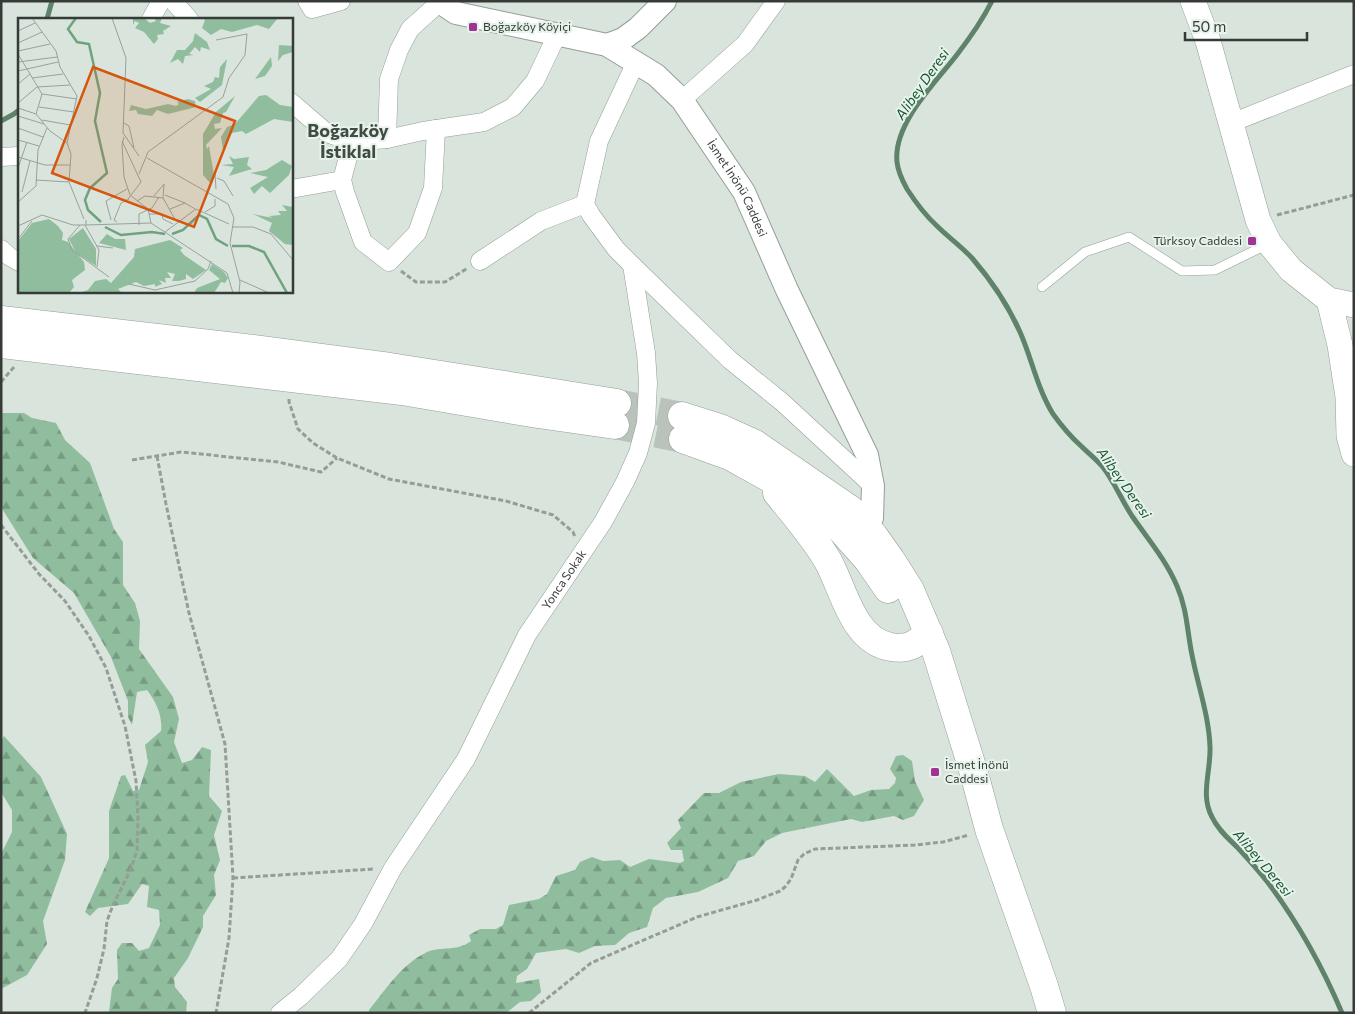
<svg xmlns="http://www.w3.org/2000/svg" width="1355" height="1014" font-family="Commissioner,sans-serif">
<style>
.forest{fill:url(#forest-firs)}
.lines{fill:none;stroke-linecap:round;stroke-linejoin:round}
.stream{stroke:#5e836a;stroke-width:5}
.primary-tunnel{stroke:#b9c3bb;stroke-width:28;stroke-dasharray:28 14;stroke-linecap:butt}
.service-casing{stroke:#939e96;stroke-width:10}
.minor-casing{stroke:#939e96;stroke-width:19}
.tertiary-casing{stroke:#939e96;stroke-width:24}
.secondary-casing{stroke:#939e96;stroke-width:26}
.primary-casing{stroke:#939e96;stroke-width:29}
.path{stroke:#949d96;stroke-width:3;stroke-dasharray:5 2.5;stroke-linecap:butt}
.service{stroke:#fff;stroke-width:9}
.minor{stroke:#fff;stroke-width:18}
.tertiary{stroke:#fff;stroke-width:22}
.secondary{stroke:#fff;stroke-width:25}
.primary{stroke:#fff;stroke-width:28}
.poi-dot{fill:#a13392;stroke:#e6f3ea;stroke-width:2}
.labels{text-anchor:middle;stroke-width:4;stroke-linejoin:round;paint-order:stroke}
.poi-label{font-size:12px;fill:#373b38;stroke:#e6f3ea;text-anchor:start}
.street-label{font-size:12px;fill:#373b38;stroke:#e6f3ea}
.water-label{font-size:14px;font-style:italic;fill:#1a5532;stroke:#e6f3ea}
.district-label{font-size:18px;font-weight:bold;fill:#414b44;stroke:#e6f3ea}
.inset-river{fill:none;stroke:#6fa27f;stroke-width:2.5}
.inset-road{fill:none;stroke:#98a19a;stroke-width:1}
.view{fill:#d65610;fill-opacity:0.15;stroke:#d65610;stroke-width:2.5}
.inset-edge{fill:none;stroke:#373b38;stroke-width:2.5}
</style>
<defs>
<pattern id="forest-firs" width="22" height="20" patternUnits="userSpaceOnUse" patternTransform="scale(1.25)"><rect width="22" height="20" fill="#90bd9e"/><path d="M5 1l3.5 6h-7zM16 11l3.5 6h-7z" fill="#769b82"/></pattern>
</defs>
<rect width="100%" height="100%" fill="#d9e5dc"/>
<!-- forest -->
<path class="forest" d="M1,413H24L32,418L56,423L65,440L90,463L114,529L123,542V585L135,603L140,621L139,649L173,697L179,719L174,742L182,763L192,760L202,747L211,750L209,796L222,811L214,835L220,860L214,875L216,895L203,916V927L188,958L174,978L175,987L187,1002L186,1013L109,1012L112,988L118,979L117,950L122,943H132L139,951L149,948L160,925L159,910L147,907L149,886L142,884L128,904L98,908L90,916L85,912L109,858V811L121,776L125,775L133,791L139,790L148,762L145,745L161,731C163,716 156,702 147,690L137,692L132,725L128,717V701L111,657L74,593L33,558L1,507Z
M4,736L41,777L67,834L65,860L43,921L47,944L27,975L1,989V854L12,832V810L1,792V741Z
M903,755L912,761L915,781L924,800L914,816L903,820L894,816L862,822L851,819L782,833L766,841L754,856L738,861L728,878L698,892L666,898L653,908L647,927L629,933L615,945L595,946L579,953L566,949L536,953L527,969L517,976L516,983L539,979L541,992L531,1001L520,1002L506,1013H369V1010C386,989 402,964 427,952C441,946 457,952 471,941L469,935L480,929H496L503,925L509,905L539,899L547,894L556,876L575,870L580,862L592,857L603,861L620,860L630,867L649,859L680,863L684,861L682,850H671L667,843L681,828L678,820L704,793H719L741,782L779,774L805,776L815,782L827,769L854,796L871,790L889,789L895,783L896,778L890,769L896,756Z"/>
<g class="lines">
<!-- stream -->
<path class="stream" d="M992,1C982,21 970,38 956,56C935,83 893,124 897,162C898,172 902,180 907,189C916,203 925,215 937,226C948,237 961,246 972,258C991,280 1008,305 1020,332C1032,359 1037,388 1053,414C1061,425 1070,436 1080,445C1087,452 1095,458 1102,466C1114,481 1121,499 1132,516C1148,539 1166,560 1177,586C1187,609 1187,630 1192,655C1198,686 1209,716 1210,747C1211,771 1200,795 1212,817C1218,830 1229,839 1238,848C1249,860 1260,872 1269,884C1298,923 1323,968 1342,1013
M47,19L52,1
M1,121L14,114L19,110"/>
<!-- primary-tunnel -->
<path class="primary-tunnel" d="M617,403L682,416
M615,425L683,439"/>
<!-- service casing -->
<g class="service-casing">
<path id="service" d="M1042,287L1085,252L1129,237L1182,271L1215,270L1268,244"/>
</g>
<!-- minor casing -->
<g class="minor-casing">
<g id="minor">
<path d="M173,1L189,19"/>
<path d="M307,1L312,9L341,1"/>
<path d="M151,19L161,1"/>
<path d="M636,62L599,141L585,204L591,215L616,249L632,265L730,360L782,402L873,486"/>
<path d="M682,100L745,44L776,1"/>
<path d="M291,102L327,133L352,142L387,139L423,131L484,122L513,107L535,81L557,35"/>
<path d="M1231,123L1354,74"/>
<path d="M387,139L389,79L399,50L410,29L441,1"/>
<path d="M352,142L342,180L345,192L363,242L389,262L417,233L433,188L436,129"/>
<path d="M1,157L19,156"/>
<path d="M291,189L342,180"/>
<path d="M1,249L10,257L19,262"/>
<path d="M480,261L541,221L585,204"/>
<path id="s1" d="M280,1013L301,996L339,959L363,924L393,868L466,759L527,635L603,522L625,482L638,453L646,423L648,383L646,353L632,265"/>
</g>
</g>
<!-- tertiary casing -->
<g class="tertiary-casing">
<g id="tertiary">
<path id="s2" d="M438,1L456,13L607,45L656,75L682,100L744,192L787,290L867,455L873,486L872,518L868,529"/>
<path d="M607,45L623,39L638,28L665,1"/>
</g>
</g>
<!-- secondary casing -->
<g class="secondary-casing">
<path id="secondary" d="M1193,1L1208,41L1258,220L1269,243L1291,270L1329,300L1340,345L1348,397L1349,436L1354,454
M1329,300L1354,305"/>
</g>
<!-- primary casing -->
<g class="primary-casing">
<path id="primary" d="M1,320L253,349L390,367L617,403
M1,344L402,391L538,414L615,425
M682,416L720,428L755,444L851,510L874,536L891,560L910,590L936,651L974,773L989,829L1044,986L1052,1013
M683,439L730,456L782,485L836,524L868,560L888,589
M777,493C795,515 814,537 828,561C844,590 853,641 891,647C909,650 916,644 929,633"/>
</g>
<!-- path -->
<path class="path" d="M1277,215L1354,195
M401,271L416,282H445L468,268
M1,382L14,367
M289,399V402L298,429L313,443L337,458L389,479L506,501L553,515L573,532L575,537
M157,456L166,504L189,613L225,744L233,878L229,938L216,1013
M132,460L181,452L278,462L321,472L337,458
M1,525L39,574L65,601L89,636L106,668L125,726L136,781L138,817L137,850L131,869L113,905L107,921L104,949L97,978L85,1013
M233,878L374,869
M529,1013L591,963L697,917L757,900L780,891L785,887L791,879L798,860L804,854L815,849L915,845L943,842L969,835"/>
<!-- service -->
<use href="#service" class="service"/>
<!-- minor -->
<use href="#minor" class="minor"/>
<!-- tertiary -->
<use href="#tertiary" class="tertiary"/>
<!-- secondary -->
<use href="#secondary" class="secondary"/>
<!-- primary -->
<use href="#primary" class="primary"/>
</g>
<!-- markers -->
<g class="poi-dot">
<rect x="468" y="22" width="10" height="10" rx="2.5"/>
<rect x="1247" y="236" width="10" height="10" rx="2.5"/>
<rect x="930" y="767" width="10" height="10" rx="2.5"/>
</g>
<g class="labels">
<!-- poi labels -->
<g class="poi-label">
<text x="483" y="31">Boğazköy Köyiçi</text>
<text x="1242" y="245" text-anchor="end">Türksoy Caddesi</text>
<text x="945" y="769">İsmet İnönü<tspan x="945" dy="14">Caddesi</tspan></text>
</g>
<!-- street labels -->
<g class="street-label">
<text dy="4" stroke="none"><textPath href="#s2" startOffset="374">İsmet İnönü Caddesi</textPath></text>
<text dy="4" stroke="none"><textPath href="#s1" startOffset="522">Yonca Sokak</textPath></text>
</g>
<!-- water labels -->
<g class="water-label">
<text transform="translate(922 84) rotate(-55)" y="5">Alibey Deresi</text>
<text transform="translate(1124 483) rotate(55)" y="5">Alibey Deresi</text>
<text transform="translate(1263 863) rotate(50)" y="5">Alibey Deresi</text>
</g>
<!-- district labels -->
<g class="district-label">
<text x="348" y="137">Boğazköy<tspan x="348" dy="21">İstiklal</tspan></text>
</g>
</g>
<!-- overview -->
<g transform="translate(18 18)">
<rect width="275" height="275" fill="#d9e5dc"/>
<path d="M115,0H126L132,5L138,3L136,0H144L142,5L153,8L145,13L146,16L139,17L140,21L136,26L126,14L117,10L121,5L117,3L115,7ZM183,0H260L251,11L239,7L214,14L203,11L193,17L184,10L187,2ZM177,15L189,24L192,32L183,29L182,34L177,29L171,36L176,37L167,38L165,46L160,41L152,45L159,32H167L175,23ZM261,27L275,28V34L265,37L260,43ZM253,39L254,48L247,58L237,61ZM209,41L204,67L182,84L177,80L193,71L186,68L195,64L197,59L201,60L202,49ZM248,77L262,87L275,89V104L256,101L228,116L224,113L214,115L205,132L203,119L209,109L217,106L241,78ZM217,78L208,94L205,95L202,105L196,106L197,111L204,110L188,127L189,131L191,128L196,157L193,166L185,157V116L198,94ZM170,81L177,83L178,89L150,96L139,92L134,98L120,96L118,92L111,93L113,87L128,91L150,86L158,88L161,86L159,84ZM211,138L216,141L231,139L229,147L234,151L211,158L216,149L203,147L215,146ZM264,142L274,148L271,157L252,175L244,168L236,176L232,170L250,159L232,155L248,152ZM264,187L275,189V227L267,226L251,213L254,205L235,196L255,200L251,198L263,197L260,193H269ZM31,201L40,208L45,215L44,222L50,224L66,244L67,252L54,262L56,269L51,275H0V223L14,205ZM152,222L165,230L162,232L166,237L188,252L175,261L168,256V261L161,263H154L157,256L149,254L153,260H147L148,265L141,262L144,266L137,269V266L126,268L118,264L100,271L104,275H61L70,272L77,263L88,261L93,265L116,239L117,231ZM194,246L206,254L210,260L207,265L203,264L196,275H176L179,270L202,261L191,252Z" fill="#90bd9e"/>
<path d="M65,210L78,231V248L58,235L51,221Z" fill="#90bd9e"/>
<path d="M89,216L97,221H107L108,232L81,225Z" fill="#90bd9e"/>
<path class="inset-river" d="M58,0L50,11L59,24L71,26L82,75L77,103L89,155L72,170L67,182L70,192L83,204M87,209L103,217L134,214L147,216M154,216L165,212L181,197L189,201L198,221L210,228M214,228H231L246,234L269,275"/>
<path class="inset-road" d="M14,0L38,33L42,49L59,78L49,125L53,136L51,164L66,201M94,0L108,40L105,115L121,138M0,13L17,5M0,25L24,14M0,33L32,26M0,36L24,76L18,96M0,44L39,39M0,53L40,44M14,60L45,56M0,66L12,56M24,76L59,81M0,85L19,69L52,67M21,89L56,94M0,90L18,96L32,113L49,125M0,98L26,106M24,102L52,107M106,105L111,108L116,130M0,110L25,119M106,119L104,127L106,159L112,177L130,191L133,205L209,255M0,122L21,128M104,123L123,164L110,181M0,139L27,147H52M129,140L210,186L216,200L212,225L222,264L221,275M0,150L9,124M121,156L130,134L205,79L211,60L227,37L229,16L198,22M197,156L198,171M199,160L206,163L215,178M18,162L51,164M4,174L12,143M147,177L167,185M136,178L146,166L145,180M119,183L127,178L145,180L158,203M0,184L18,168L20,132L29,110M152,191L167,185L177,191M187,194L197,188V181M131,196H144L145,201L155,206M93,202L88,183L109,171M99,204L96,202L103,185L111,181M62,207L50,221L54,232L91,259M67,207L81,232L79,249M68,207L133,205M121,207V196L134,190L141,179M0,208L24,197L55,207H68V202M215,209H235L253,216L275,242M147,214L178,191L211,206M0,221L14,203M79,228L95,230M209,255L215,275M222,262L251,275M111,266L137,272L177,263L190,251L193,243"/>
<path class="view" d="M75,49L217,103L176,209L34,155Z"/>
<rect width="275" height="275" class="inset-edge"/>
</g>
<!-- border -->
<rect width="1355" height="1014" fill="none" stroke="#373b38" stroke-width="5"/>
<!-- scale -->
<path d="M1185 32v8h122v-8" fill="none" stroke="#373b38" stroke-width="2.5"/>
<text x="1192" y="32" font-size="15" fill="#373b38" stroke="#e6f3ea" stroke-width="4" paint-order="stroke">50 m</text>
</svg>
